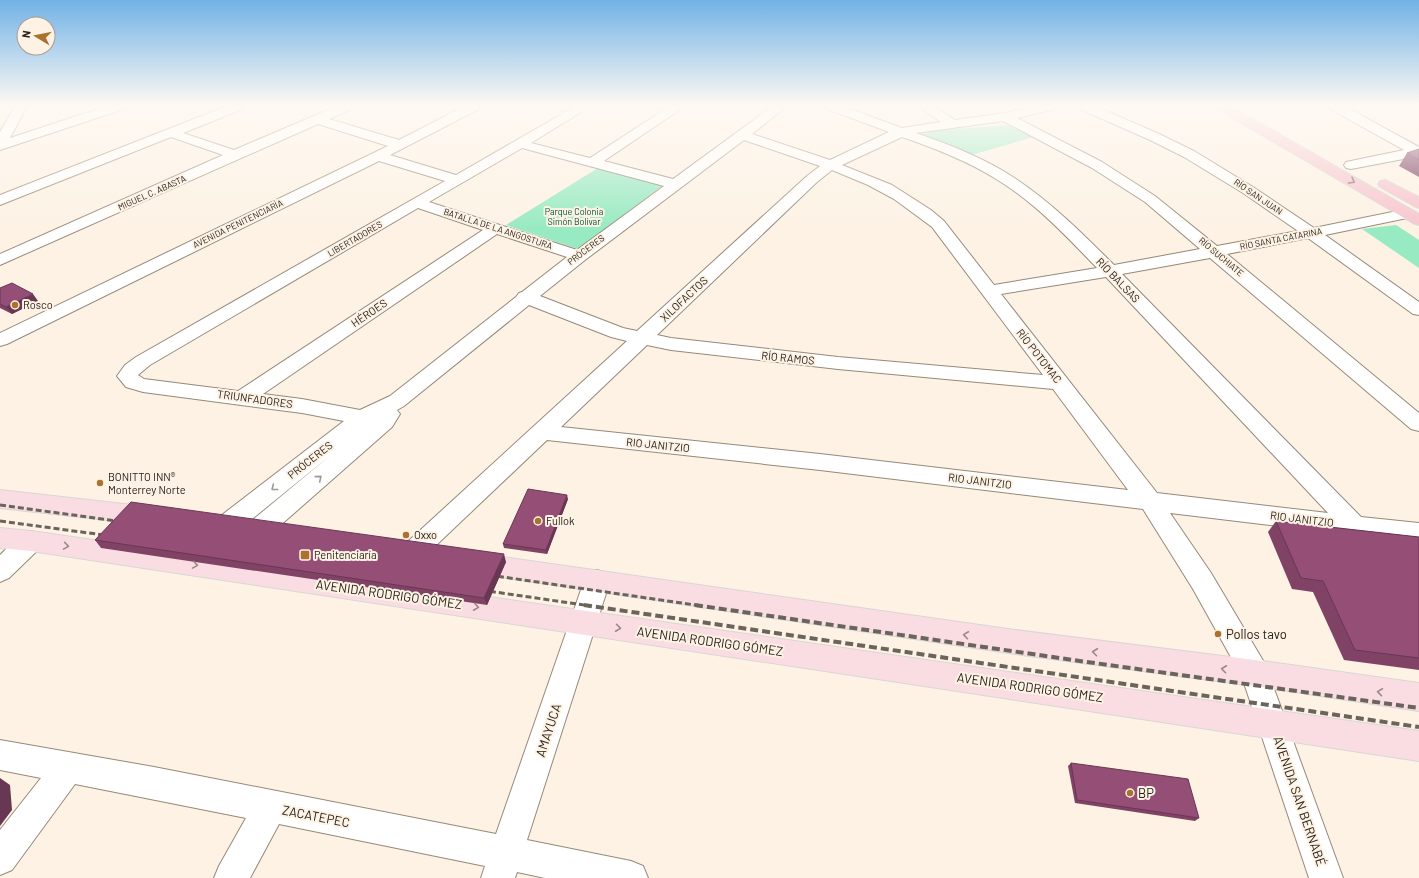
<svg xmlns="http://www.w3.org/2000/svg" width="1419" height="878" font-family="Barlow,sans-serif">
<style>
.green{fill:#97eac2}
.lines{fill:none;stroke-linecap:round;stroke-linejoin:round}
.minor-casing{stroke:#968979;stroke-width:2}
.major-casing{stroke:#d8d7d6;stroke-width:2}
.highway-casing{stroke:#d8d7d6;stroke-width:2}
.minor{fill:#fff;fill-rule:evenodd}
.major{fill:#fadde2;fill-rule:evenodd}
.highway{fill:#f7c6ce;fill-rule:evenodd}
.rail-far1{stroke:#6b645c;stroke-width:3;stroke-dasharray:6 3;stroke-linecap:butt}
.rail{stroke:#6b645c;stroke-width:4;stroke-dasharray:8 4;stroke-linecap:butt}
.wall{fill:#804365}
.shaded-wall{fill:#683753}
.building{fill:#954e76;stroke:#683753}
.oneway{stroke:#8e7474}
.oneway2{stroke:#9d9b98}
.oneway3{stroke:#9b8888}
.poi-dot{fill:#a9722e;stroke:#fdf2e4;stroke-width:1.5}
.labels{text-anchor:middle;stroke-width:4;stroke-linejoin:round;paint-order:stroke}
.far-street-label{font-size:9px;fill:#26211b;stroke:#fdf2e4}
.far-park-label{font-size:9px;fill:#035137;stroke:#fdf2e4}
.street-label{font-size:11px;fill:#26211b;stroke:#fdf2e4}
.poi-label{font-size:11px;fill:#26211b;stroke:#fdf2e4;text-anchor:start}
.near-street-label{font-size:13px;fill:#26211b;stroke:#fdf2e4}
.near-poi-label{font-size:13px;fill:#26211b;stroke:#fdf2e4;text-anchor:start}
</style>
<rect width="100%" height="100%" fill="#fdf2e4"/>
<!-- green -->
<path class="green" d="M1009,125L1033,137L968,156L917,135L938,130Z
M598,168L662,186L578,249L506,225Z
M1396,225L1419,240V268L1362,229Z"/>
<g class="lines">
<!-- minor casing -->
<g class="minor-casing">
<path id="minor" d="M15,106H27L10,138L107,106H126L124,109L0,150V132Z
M227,106H245L243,109L183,133L234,150L337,106H354L352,109L329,119L399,140L465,106H481L479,109L390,155L456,175L576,106H591L531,143L590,158L670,106H685L604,161L673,179L773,106H787L752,134L830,160L889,132L827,109L825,106H842L902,128L941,122L918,106H933L955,120L1005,113L1034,106H1057L1055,109L1017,118L1102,162L1155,196L1217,246L1298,231L1243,193L1184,157L1150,140L1080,109L1078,106H1095L1159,134L1194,151L1253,187L1314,228L1407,209L1412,211L1415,214L1412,217L1325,235L1419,302V315L1413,314L1308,238L1227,254L1419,413V431L1411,429L1210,258L1122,274L1361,517L1419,523V543L1170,513L1211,573L1265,664L1343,878H1309L1242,677L1193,589L1143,509L820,470L547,440L410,570L401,573L392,570L388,563L392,556L627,341L611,337L529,305L404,406L397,410L400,414L392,427L267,537L258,540L249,537L246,530L249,523L332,454L236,532L227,534L218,532L215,525L218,518L344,421L302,413L143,392L126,387L117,376L125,365L136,357L445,181L379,161L7,344L0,346V333L388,146L318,124L0,265V254L223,155L171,137L0,205V195ZM1003,121L1092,168L1145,202L1200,249L1114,265C1083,234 1052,203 1016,179C985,158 950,145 916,133ZM902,137C937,149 973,163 1004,184C1039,207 1068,238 1097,268L994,285L944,221L931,210L892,185L842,165ZM744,140L820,166L807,176L637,331L623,328L540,296L585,260ZM522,148L664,186L577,250L429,202ZM832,170L868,185L894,199L932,227L1043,375L838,357L671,338L657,335L817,182ZM418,208L483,230L238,391L144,379L138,375L150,365ZM497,234L567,257L522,292L519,293L516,297L390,396L360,410L302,399L263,394ZM1106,277L1328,513L1157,493L1001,294ZM647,345L671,350L838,369L1053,389L1128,490L820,454L561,427Z
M1328,106H1344L1419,147V156L1351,169L1346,168L1344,165L1346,162L1404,150L1330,109Z
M31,531L40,534L43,541L40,548L9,578L0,582V555L22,534Z
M597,570L606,573L610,581L527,840L631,861L643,866L648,878H545L517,872L515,878H481L485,866L279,824L250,878H214L219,866L246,818L75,784L12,870L0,875V830L41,778L0,770V740L154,767L496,834L584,581L588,573Z"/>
</g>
<!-- major casing -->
<g class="major-casing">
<path id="major" d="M0,490L151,507L160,509L163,516L160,523L151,525L0,508Z
M0,528L31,531L1419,731V761L31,551L0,548Z
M474,553L1015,630L1255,660L1419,683V711L1255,686L1015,654L474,573L465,570L461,563L465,556Z"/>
</g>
<!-- highway casing -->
<g class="highway-casing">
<path id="highway" d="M1215,106H1230L1419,214V225L1413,223L1217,109Z
M1385,180L1419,197V208L1414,206L1380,187L1378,184L1380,181Z"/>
</g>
<!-- minor -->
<use href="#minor" class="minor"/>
<!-- major -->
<use href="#major" class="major"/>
<!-- highway -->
<use href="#highway" class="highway"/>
<!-- rail-far1 -->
<path class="rail-far1" d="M0,505L124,522
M0,521L111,536
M489,575L702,606
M481,590L591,606"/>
<!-- rail -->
<path class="rail" d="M584,605L1419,727
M695,605L1087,662L1419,708"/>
</g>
<!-- wall -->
<path class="wall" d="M1419,149V177L1399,166L1407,153Z
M0,288L38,301L12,314L0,308Z
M568,499L547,554L504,548L503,544Z
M1276,521L1419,537V670L1344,660L1313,592L1292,589L1268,532Z
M95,540L506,562L487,605L101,548Z
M1071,763L1199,818L1195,821L1075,803L1068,766Z"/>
<!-- shaded-wall -->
<path class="shaded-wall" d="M33,294L38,301L12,314L6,307Z
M567,495L568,499L547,554L546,550Z
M504,554L506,562L487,605L484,598Z
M0,778L10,785L12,810L0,826Z"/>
<!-- building -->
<path class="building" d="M1419,149V160L1407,153Z
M12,283L33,294L6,307L0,304V288Z
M528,489L567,495L546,550L503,544Z
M131,502L504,554L484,598L95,540Z
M1276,521L1419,537V658L1355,650L1323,581L1301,578Z
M1071,763L1188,779L1199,818L1077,800Z"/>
<!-- one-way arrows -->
<defs><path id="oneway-chevron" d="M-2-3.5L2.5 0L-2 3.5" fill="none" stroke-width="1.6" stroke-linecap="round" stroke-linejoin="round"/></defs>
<use class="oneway" href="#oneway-chevron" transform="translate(1352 181) rotate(30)"/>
<g class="oneway2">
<use href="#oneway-chevron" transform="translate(319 478) rotate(-40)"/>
<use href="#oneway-chevron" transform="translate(274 488) rotate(142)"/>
</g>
<g class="oneway3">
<use href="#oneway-chevron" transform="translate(66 546) rotate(9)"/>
<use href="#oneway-chevron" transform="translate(195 565) rotate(9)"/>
<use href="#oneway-chevron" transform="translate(476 607) rotate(8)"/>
<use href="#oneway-chevron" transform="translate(618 628) rotate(8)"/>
<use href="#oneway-chevron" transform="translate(966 635) rotate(-172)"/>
<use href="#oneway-chevron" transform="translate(1095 652) rotate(-173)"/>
<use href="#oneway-chevron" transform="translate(1224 669) rotate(-173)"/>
<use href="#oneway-chevron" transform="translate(1380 692) rotate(-172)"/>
</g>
<!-- sky -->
<linearGradient id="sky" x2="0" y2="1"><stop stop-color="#71b2e6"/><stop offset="0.46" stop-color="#fef9f3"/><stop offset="1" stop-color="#fef9f3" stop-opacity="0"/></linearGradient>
<rect width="1419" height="229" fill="url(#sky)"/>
<!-- markers -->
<g class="poi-dot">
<circle cx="15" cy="305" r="4"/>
<circle cx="100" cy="483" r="4"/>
<circle cx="538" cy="521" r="4"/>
<circle cx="406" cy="535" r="4"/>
<rect x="300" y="550" width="10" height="10" rx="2"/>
<circle cx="1218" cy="634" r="4"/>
<circle cx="1130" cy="793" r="4"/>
</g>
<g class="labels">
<!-- far-street labels -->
<g class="far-street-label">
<text transform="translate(152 193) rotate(-24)" y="3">MIGUEL C. ABASTA</text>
<text transform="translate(1258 197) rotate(34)" y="3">RÍO SAN JUAN</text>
<text transform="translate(238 224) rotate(-26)" y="3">AVENIDA PENITENCIARÍA</text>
<text transform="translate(498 229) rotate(18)" y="3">BATALLA DE LA ANGOSTURA</text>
<text transform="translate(355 239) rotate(-30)" y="3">LIBERTADORES</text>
<text transform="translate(1281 239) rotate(-11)" y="3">RÍO SANTA CATARINA</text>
<text transform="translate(586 250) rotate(-37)" y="3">PRÓCERES</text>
<text transform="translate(1221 257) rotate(40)" y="3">RÍO SUCHIATE</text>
</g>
<!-- far-park labels -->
<g class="far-park-label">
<text x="574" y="215">Parque Colonia<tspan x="574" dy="10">Simón Bolívar</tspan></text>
</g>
<!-- street labels -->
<g class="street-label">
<text transform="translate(1118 280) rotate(46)" y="4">RÍO BALSAS</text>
<text transform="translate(684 299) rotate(-43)" y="4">XILOFACTOS</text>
<text transform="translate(369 313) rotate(-34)" y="4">HÉROES</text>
<text transform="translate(1039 356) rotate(52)" y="4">RÍO POTOMAC</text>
<text transform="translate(788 358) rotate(6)" y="4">RÍO RAMOS</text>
<text transform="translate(255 399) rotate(8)" y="4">TRIUNFADORES</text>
<text transform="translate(658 445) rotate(6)" y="4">RIO JANITZIO</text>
<text transform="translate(310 460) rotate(-38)" y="4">PRÓCERES</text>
<text transform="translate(980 481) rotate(7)" y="4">RIO JANITZIO</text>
<text transform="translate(1302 519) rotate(7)" y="4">RIO JANITZIO</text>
</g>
<!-- poi labels -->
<g class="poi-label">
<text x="23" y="309">Rosco</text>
<text x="108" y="481">BONITTO INN®<tspan x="108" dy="13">Monterrey Norte</tspan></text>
<text x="546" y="525">Fullok</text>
<text x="414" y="539">Oxxo</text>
<text x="314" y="559">Penitenciaría</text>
</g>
<!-- near-street labels -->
<g class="near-street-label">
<text transform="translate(389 594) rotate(8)" y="5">AVENIDA RODRIGO GÓMEZ</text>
<text transform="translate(710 641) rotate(8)" y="5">AVENIDA RODRIGO GÓMEZ</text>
<text transform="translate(1030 687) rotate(8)" y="5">AVENIDA RODRIGO GÓMEZ</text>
<text transform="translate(548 730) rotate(-72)" y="5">AMAYUCA</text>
<text transform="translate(1300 801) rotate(71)" y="5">AVENIDA SAN BERNABÉ</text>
<text transform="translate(316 816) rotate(11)" y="5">ZACATEPEC</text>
</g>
<!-- near-poi labels -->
<g class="near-poi-label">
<text x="1226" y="639">Pollos tavo</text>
<text x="1138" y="798">BP</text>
</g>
</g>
<!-- north arrow -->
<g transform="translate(36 36) rotate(280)"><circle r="19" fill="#fdf2e4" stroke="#a79e94"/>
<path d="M0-3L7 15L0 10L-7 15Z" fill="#a9722e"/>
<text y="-6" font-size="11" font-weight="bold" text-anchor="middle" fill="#26211b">N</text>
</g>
</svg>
